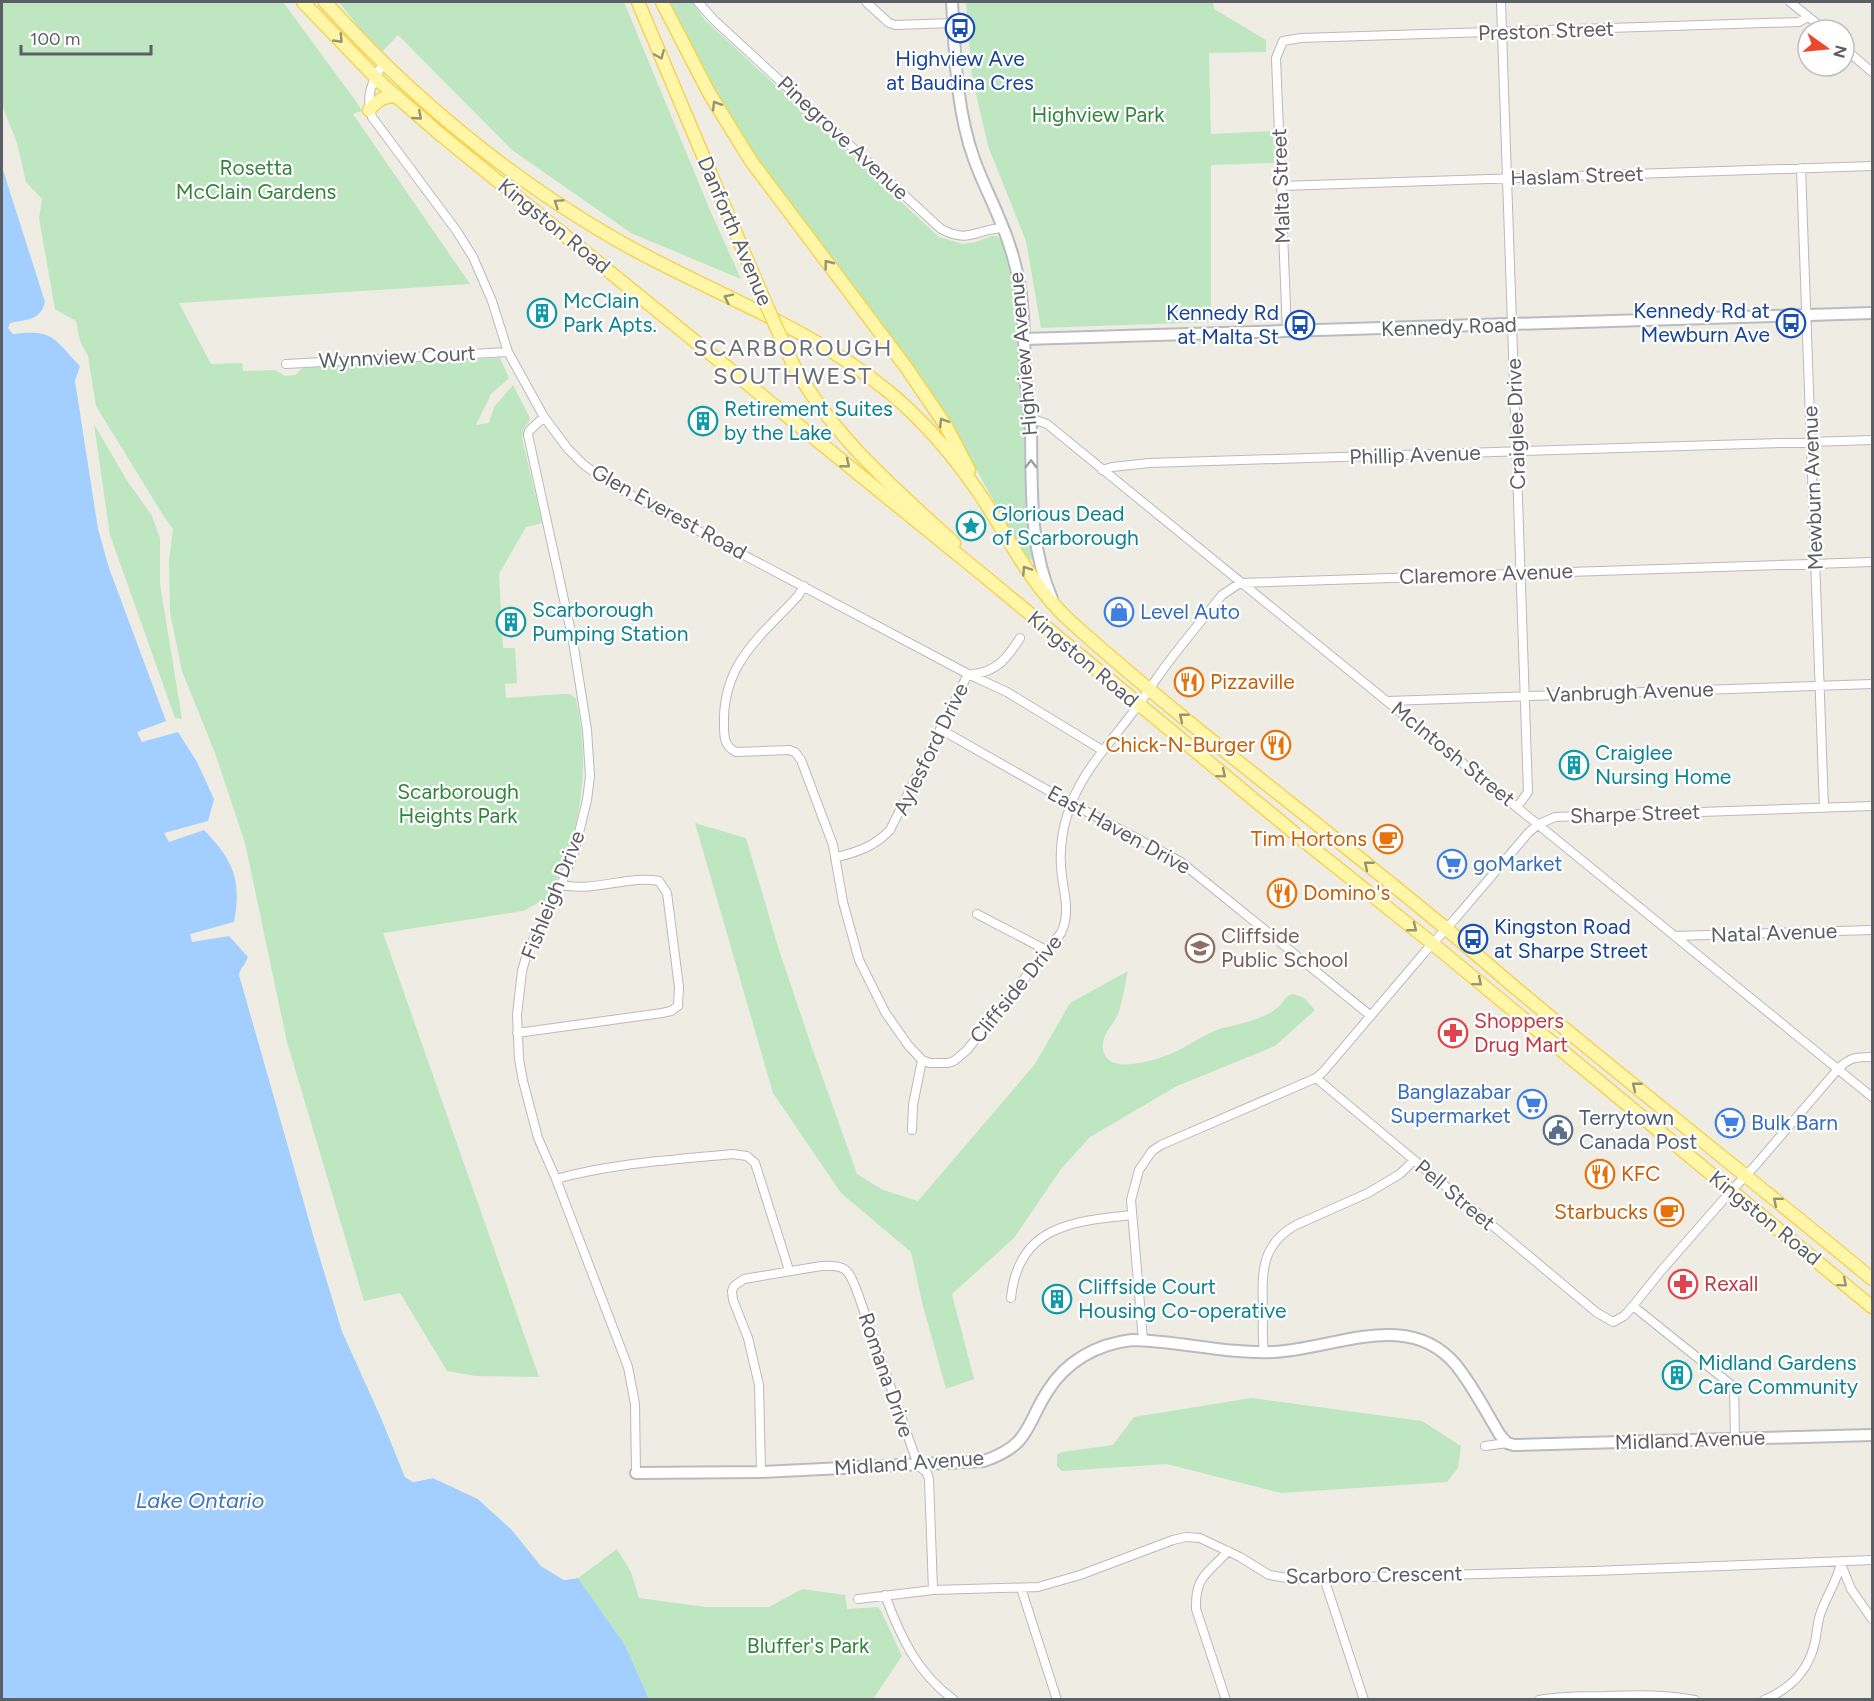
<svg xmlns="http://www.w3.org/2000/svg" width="1874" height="1701" font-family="Figtree,sans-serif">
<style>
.green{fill:#bee7c1}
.water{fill:#a2cfff}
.pier{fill:#eeece3}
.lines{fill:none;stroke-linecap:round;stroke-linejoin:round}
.street-casing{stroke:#b8babf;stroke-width:10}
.secondary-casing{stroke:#b8bbc1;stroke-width:14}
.primary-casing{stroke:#f5d455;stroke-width:15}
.street{stroke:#fff;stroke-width:8}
.secondary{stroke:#fff;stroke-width:10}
.primary{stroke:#fff7a7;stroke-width:12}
.primary-bridge-casing{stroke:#f5d455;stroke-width:15;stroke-linecap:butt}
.primary-bridge{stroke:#fff7a7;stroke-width:12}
.oneway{stroke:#94947b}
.oneway2{stroke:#9d9ea2}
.labels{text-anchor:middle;stroke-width:4.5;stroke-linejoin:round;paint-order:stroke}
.street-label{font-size:21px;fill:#5b5e64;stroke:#fff}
.transit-label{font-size:21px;fill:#164399;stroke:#fff;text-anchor:end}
.park-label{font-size:21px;fill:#32843c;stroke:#fff}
.culture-label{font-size:21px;fill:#0d838f;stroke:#fff;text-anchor:start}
.shop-label{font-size:21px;fill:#366cbe;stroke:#fff;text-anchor:start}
.food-label{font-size:21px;fill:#c56008;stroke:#fff;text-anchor:start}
.education-label{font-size:21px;fill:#785e54;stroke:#fff;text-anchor:start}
.health-label{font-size:21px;fill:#be3a42;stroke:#fff;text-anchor:start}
.service-label{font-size:21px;fill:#4e5e75;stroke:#fff;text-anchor:start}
.water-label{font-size:22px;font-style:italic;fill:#3f73bd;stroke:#fff}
.quarter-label{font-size:24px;letter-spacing:1.5px;fill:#6c7076;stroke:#fff}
</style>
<rect width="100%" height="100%" fill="#eeece3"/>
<!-- green -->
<path class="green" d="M2,2H283L355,100L362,111L353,114L470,284L179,303L211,364L242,363L243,371L275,370L285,376L295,375L306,365L500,358L509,378L491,394L476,425L489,423L494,407L513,385L529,416L530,420L524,428L522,438L542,523L526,527L499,574L503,648H515L517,683L505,684L506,698L563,694H570L576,699C592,772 580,837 546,903L540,902L523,911L383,933L539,1377L476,1376L447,1371L400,1293L364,1301L287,1042L245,843L215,753L182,671L170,612L169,561L173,529L163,515L96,406L88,356L80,341L76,321L55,309L39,218L42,199L26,182L17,143L2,105Z
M339,2H624L710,210L741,279L631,233L512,150L398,35L381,53L370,42Z
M668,2H692L705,20L939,237L963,244L976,242L991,236H997L1002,241L1011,277L1017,313L1019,396L1026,414L1027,440L1024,451L1029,536L1033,549L1034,559L1029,560L1027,557C991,503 966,442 928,388C871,307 805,232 750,148C718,101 693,52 668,2Z
M966,2H1213L1214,9L1266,40V52L1209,53L1211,134L1273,131L1274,163L1211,165V322L1041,328L1026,241L988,146L972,76Z
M94,424L126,479L152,516L160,538V584L182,719L175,718L110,535Z
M695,823L746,838L779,950L810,1042L857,1174L883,1190L918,1201L1035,1064L1070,1003L1128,971C1125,984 1123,998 1119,1011C1115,1024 1101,1034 1103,1048C1105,1078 1159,1059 1175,1052C1190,1045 1204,1034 1220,1029C1235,1025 1264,1019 1276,1009C1283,1004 1284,997 1292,994L1303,997L1315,1010L1275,1046L1177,1086L1090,1137L1061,1169L1014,1238L952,1294L974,1379L946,1389L923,1306L911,1252L841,1193L773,1093Z
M1251,1398L1422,1421L1461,1446L1458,1468L1447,1482L1281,1493L1167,1464L1062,1471L1057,1466V1455L1062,1452L1113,1445L1134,1417Z
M617,1549L631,1572L639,1598L706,1607H769L802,1589L845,1595L847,1609L878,1607L882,1613L902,1656L873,1699H649L625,1645L578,1578Z"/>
<!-- water -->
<path class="water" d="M2,167L45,302C40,321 27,319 10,323L8,328L13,334C54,329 53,338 80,366L75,381L98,529L109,568L166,721L137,732L142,742L178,732L197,762L214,799L208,821L164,833L169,842L204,830C233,860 242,880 234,922L190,934L192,942L229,936L248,957L239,975L342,1331L382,1420L405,1477L413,1482L433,1478L478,1499L512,1530L541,1566L564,1580L578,1578L625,1645L649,1699H2Z"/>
<!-- pier -->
<path class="pier" d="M247,964L242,975L345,1330L385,1419L407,1475L413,1479L434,1475L480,1496L514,1528L543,1563L565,1577L577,1575L578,1578L564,1580L541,1566L512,1530L478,1499L433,1478L413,1482L405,1477L382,1420L342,1331L315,1242L239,974L242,967Z"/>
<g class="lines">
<!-- street casing -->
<g class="street-casing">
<path id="street" d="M698,2L714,20L941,229C970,244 976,229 1003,228
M866,2L889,23L895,25L953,23
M1501,2L1528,792L1517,807
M1790,2L1825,30
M1844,48L1872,72
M383,64C372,81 365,97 372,117L456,230L473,257L492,301L508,352L544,417L568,449L584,465L614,486L968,674L1007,692L1102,750
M1801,168L1824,808
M1282,186L1872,166
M1287,332L1276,58L1283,41L1301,38L1799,22L1808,17
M286,364L508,352
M544,417L529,431L528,435L573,641L587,730L590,776L587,800L574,853L561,885L528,950L522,971L517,1015L519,1059L523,1081L538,1138L556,1179L628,1367L635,1404L636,1473
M1030,418L1047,424L1872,1097
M1102,470L1112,467L1149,463L1872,440
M804,586L798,596C760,637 722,664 724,725C724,737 724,746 736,752L789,750L795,752L801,760L833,845L843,902L859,960L885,1012L908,1045L922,1060L930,1063H948L954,1061L967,1050L1061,933C1072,911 1062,889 1061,866C1060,849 1062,832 1067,816C1079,774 1108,746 1133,712C1142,701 1149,689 1157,678C1177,649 1200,623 1222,595L1240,583L1872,562
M973,674C997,672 1008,657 1020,638
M1388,701L1872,684
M940,729L1063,799L1181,862L1371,1016
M837,857C858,852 875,846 890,830L968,674
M977,914L1048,951
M1675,936L1872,930
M517,1033L662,1013L671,1011L678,1006L679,987L667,893L659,881C630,875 595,892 561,885
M1316,1078L1596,1312L1613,1322L1624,1316L1633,1306L1661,1271L1731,1191L1754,1167L1838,1069C1850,1057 1856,1057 1872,1057
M912,1130L913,1105L922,1060
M556,1179C613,1163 674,1160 732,1154L747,1156L755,1163L789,1270
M1011,1298C1018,1226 1073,1221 1131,1215
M1633,1306L1734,1387L1735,1439
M1143,1340L1131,1200L1139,1170L1152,1151L1161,1145L1316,1078L1323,1072L1424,953L1455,919L1529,832L1539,824L1555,817L1872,806
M1264,1352C1262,1338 1263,1324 1263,1310C1262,1274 1260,1245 1296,1225L1368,1193L1400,1174L1413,1161
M1485,1446L1507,1443
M761,1472L759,1385L748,1338L733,1300L732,1291L734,1286L744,1279L821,1266C848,1264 849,1271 858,1294L918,1465L927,1473L929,1479L933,1590
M1841,1564L1851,1589L1872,1619
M1324,1578L1364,1700
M1021,1588L1057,1700
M885,1595C900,1636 917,1673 954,1700
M858,1599L933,1590L1038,1587L1080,1575L1173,1540L1186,1537L1200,1538L1240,1557L1269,1575L1293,1579L1593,1571L1872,1560
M1226,1700L1196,1609C1195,1575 1208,1574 1228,1551
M1539,1700C1561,1696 1583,1696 1605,1696C1636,1695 1666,1694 1695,1700
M1764,1700C1790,1689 1809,1670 1815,1642C1817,1633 1817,1624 1820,1615C1826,1596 1837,1582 1841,1563"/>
</g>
<!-- secondary casing -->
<g class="secondary-casing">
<path id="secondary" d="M952,2C955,54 956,109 974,159C981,179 991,198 999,218C1009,240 1016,264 1020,288C1026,324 1023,361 1027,397C1028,409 1031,421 1031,433C1032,490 1029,546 1052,599
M1024,339L1872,313
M636,1473L761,1472L984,1461C1030,1445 1025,1427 1047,1392C1066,1361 1097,1344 1132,1340C1180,1341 1226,1354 1274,1352C1335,1349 1409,1308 1456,1365C1473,1386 1486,1412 1500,1435L1507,1443L1514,1445L1872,1435"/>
</g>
<!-- primary casing -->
<g class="primary-casing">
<path id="primary" d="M303,2L381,83L441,135L983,575L1304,841L1433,944L1872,1307
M325,2C409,95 506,176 615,239C705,291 808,325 889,392C923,420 952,454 977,490C1008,535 1029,584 1071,622C1187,726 1313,818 1433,918C1462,941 1489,966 1518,990C1635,1088 1755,1182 1872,1279
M638,2L764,300
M662,2L709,93L751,161L906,367L946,426L969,470
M369,110C377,101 383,96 395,96
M792,362C831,435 894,488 954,543"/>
</g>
<!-- street -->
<use href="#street" class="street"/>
<!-- secondary -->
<use href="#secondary" class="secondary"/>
<!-- primary -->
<use href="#primary" class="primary"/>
<!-- primary-bridge casing -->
<g class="primary-bridge-casing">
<path id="primary-bridge" d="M764,300L792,362"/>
</g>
<!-- primary-bridge -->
<use href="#primary-bridge" class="primary-bridge"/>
</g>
<!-- one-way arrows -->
<defs><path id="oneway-chevron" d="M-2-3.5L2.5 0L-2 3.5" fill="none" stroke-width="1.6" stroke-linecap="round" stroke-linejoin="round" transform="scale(1.5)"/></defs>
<g class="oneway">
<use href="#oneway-chevron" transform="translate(339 39) rotate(46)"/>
<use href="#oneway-chevron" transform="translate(660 55) rotate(67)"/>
<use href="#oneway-chevron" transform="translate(716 105) rotate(-121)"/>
<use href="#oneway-chevron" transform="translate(418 116) rotate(41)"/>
<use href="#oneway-chevron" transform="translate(558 203) rotate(-146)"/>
<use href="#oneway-chevron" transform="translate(828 264) rotate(-127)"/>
<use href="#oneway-chevron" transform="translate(728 298) rotate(-154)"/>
<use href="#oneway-chevron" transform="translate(943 422) rotate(-122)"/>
<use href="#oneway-chevron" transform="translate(846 464) rotate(39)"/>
<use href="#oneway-chevron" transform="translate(1026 570) rotate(-124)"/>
<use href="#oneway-chevron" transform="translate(1183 717) rotate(-141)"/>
<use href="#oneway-chevron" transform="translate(1222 774) rotate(40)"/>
<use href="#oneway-chevron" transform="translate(1368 865) rotate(-141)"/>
<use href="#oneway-chevron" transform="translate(1413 928) rotate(38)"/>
<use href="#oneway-chevron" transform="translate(1478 982) rotate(40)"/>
<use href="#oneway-chevron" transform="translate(1636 1086) rotate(-141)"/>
<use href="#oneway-chevron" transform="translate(1777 1201) rotate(-140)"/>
<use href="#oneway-chevron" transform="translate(1843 1283) rotate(40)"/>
</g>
<use class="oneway2" href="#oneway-chevron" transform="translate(1031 464) rotate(-90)"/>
<!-- icons -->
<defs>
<g id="bus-ring" transform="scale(1.5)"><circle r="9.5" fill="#fff" stroke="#1a4fb4" stroke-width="1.5"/><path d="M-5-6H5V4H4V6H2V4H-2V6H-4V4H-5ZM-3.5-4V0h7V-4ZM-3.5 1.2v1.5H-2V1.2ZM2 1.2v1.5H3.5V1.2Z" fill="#1a4fb4"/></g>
<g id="building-ring" transform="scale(1.5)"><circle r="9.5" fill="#fff" stroke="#0f9aa8" stroke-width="1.5"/><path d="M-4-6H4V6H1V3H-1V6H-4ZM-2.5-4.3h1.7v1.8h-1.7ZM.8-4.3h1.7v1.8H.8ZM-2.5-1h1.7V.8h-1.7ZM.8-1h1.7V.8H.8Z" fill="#0f9aa8"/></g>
<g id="sight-ring" transform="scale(1.5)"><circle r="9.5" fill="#fff" stroke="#0f9aa8" stroke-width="1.5"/><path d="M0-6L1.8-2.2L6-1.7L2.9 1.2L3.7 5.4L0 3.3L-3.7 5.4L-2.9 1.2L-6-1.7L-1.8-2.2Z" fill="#0f9aa8"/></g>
<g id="shop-ring" transform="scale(1.5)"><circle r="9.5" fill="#fff" stroke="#3f7fe0" stroke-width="1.5"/><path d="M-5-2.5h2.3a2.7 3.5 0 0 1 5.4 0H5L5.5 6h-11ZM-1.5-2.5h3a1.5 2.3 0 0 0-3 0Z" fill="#3f7fe0"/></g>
<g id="restaurant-ring" transform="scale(1.5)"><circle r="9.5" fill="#fff" stroke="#e8710a" stroke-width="1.5"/><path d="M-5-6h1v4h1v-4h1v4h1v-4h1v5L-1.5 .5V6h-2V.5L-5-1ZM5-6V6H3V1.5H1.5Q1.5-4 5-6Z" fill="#e8710a"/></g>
<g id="cafe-ring" transform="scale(1.5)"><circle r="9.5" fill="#fff" stroke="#e8710a" stroke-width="1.5"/><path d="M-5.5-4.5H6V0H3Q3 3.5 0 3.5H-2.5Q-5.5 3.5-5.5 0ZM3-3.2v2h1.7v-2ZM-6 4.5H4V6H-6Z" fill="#e8710a"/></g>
<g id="supermarket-ring" transform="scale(1.5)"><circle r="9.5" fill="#fff" stroke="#3f7fe0" stroke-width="1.5"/><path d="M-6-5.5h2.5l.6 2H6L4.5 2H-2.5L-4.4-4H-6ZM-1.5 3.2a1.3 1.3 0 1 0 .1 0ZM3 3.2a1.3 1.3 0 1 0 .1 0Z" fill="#3f7fe0"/></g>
<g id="school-ring" transform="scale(1.5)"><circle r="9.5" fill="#fff" stroke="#8d6e63" stroke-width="1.5"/><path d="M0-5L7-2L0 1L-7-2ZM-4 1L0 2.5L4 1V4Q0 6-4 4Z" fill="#8d6e63"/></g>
<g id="pharmacy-ring" transform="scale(1.5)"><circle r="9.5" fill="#fff" stroke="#e0444e" stroke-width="1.5"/><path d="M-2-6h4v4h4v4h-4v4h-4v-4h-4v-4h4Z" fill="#e0444e"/></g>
<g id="civic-ring" transform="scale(1.5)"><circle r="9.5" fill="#fff" stroke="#5c6f8a" stroke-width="1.5"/><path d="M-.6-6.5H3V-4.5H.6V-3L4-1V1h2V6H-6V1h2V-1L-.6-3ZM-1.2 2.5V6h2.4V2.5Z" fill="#5c6f8a"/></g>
</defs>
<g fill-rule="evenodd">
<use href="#bus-ring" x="960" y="28"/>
<use href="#building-ring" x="542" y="313"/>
<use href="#bus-ring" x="1791" y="323"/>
<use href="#bus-ring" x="1300" y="325"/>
<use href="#building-ring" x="703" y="421"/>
<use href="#sight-ring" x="971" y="526"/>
<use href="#shop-ring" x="1119" y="612"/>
<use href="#building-ring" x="511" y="622"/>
<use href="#restaurant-ring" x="1189" y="682"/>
<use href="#restaurant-ring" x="1276" y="745"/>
<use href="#building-ring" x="1574" y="765"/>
<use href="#cafe-ring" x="1388" y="839"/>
<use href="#supermarket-ring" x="1452" y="864"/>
<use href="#restaurant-ring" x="1282" y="893"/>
<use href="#bus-ring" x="1473" y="939"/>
<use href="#school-ring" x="1200" y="948"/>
<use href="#pharmacy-ring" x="1453" y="1033"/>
<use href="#supermarket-ring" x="1532" y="1104"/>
<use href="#supermarket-ring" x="1730" y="1123"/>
<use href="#civic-ring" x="1558" y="1130"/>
<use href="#restaurant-ring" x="1600" y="1174"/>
<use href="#cafe-ring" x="1669" y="1212"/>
<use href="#pharmacy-ring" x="1683" y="1284"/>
<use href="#building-ring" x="1057" y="1299"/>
<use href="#building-ring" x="1677" y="1375"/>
</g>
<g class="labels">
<!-- street labels -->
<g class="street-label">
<text transform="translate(1546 31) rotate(-2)" y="7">Preston Street</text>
<text transform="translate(843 138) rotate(43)" y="7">Pinegrove Avenue</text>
<text transform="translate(1577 176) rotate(-2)" y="7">Haslam Street</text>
<text transform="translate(1281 186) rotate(-92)" y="7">Malta Street</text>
<text transform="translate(554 226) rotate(39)" y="7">Kingston Road</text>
<text transform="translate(735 231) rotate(67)" y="7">Danforth Avenue</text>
<text transform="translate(1449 327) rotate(-2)" y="7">Kennedy Road</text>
<text transform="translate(1023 354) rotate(-95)" y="7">Highview Avenue</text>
<text transform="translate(397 357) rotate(-3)" y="7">Wynnview Court</text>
<text transform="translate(1516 424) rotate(-92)" y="7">Craiglee Drive</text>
<text transform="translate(1415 455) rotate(-2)" y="7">Phillip Avenue</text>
<text transform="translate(1813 488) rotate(-92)" y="7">Mewburn Avenue</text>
<text transform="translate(669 512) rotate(29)" y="7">Glen Everest Road</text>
<text transform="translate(1486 574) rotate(-2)" y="7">Claremore Avenue</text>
<text transform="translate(1083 659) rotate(40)" y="7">Kingston Road</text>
<text transform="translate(1630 692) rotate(-2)" y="7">Vanbrugh Avenue</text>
<text transform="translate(931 749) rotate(-64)" y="7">Aylesford Drive</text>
<text transform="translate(1453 754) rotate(39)" y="7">McIntosh Street</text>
<text transform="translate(1635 814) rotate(-2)" y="7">Sharpe Street</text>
<text transform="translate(1119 830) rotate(29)" y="7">East Haven Drive</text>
<text transform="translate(553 895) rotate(-68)" y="7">Fishleigh Drive</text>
<text transform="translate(1774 933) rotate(-2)" y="7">Natal Avenue</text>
<text transform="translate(1016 989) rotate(-51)" y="7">Cliffside Drive</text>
<text transform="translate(1455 1195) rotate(40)" y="7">Pell Street</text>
<text transform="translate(1765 1218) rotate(39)" y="7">Kingston Road</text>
<text transform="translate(886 1375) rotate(71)" y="7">Romana Drive</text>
<text transform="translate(1690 1440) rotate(-2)" y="7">Midland Avenue</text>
<text transform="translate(909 1463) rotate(-4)" y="7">Midland Avenue</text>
<text transform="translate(1374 1575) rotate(-1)" y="7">Scarboro Crescent</text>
</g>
<!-- transit labels -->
<g class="transit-label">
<text x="960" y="66" text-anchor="middle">Highview Ave<tspan x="960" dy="24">at Baudina Cres</tspan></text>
<text x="1770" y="318">Kennedy Rd at<tspan x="1770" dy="24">Mewburn Ave</tspan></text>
<text x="1279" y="320">Kennedy Rd<tspan x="1279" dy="24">at Malta St</tspan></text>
<text x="1494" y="934" text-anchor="start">Kingston Road<tspan x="1494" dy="24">at Sharpe Street</tspan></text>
</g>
<!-- park labels -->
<g class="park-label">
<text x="1098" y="122">Highview Park</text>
<text x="256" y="175">Rosetta<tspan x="256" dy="24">McClain Gardens</tspan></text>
<text x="458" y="799">Scarborough<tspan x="458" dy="24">Heights Park</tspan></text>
<text x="808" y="1653">Bluffer's Park</text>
</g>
<!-- culture labels -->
<g class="culture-label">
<text x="563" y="308">McClain<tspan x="563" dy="24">Park Apts.</tspan></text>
<text x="724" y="416">Retirement Suites<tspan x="724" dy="24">by the Lake</tspan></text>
<text x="992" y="521">Glorious Dead<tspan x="992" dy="24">of Scarborough</tspan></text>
<text x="532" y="617">Scarborough<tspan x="532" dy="24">Pumping Station</tspan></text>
<text x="1595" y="760">Craiglee<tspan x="1595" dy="24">Nursing Home</tspan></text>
<text x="1078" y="1294">Cliffside Court<tspan x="1078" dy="24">Housing Co-operative</tspan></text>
<text x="1698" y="1370">Midland Gardens<tspan x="1698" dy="24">Care Community</tspan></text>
</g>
<!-- shop labels -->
<g class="shop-label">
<text x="1140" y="619">Level Auto</text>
<text x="1473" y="871">goMarket</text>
<text x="1511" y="1099" text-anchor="end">Banglazabar<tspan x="1511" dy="24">Supermarket</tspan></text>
<text x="1751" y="1130">Bulk Barn</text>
</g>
<!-- food labels -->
<g class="food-label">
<text x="1210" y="689">Pizzaville</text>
<text x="1255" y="752" text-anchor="end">Chick-N-Burger</text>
<text x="1367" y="846" text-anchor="end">Tim Hortons</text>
<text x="1303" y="900">Domino's</text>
<text x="1621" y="1181">KFC</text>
<text x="1648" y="1219" text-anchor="end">Starbucks</text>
</g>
<!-- education labels -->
<g class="education-label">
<text x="1221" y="943">Cliffside<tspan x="1221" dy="24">Public School</tspan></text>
</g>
<!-- health labels -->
<g class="health-label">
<text x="1474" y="1028">Shoppers<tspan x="1474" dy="24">Drug Mart</tspan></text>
<text x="1704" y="1291">Rexall</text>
</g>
<!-- service labels -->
<g class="service-label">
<text x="1579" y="1125">Terrytown<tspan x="1579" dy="24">Canada Post</tspan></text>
</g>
<!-- water labels -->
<g class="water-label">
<text x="200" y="1508">Lake Ontario</text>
</g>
<!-- quarter labels -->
<g class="quarter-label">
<text x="793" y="356">SCARBOROUGH<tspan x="793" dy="28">SOUTHWEST</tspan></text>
</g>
</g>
<!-- border -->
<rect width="1874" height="1701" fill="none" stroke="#5b5e64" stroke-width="6"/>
<!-- north arrow -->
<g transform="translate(1826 48) rotate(105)"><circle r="28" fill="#ffffff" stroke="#bdbfc1" stroke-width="1.5"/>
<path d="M0-4.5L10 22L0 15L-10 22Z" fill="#ed4829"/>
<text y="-9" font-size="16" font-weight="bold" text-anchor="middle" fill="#5b5e64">N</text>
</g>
<!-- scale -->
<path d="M21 45v9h130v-9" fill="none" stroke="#5b5e64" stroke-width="3"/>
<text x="30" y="45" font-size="18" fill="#5b5e64" stroke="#ffffff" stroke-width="4.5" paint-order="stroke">100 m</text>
</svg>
